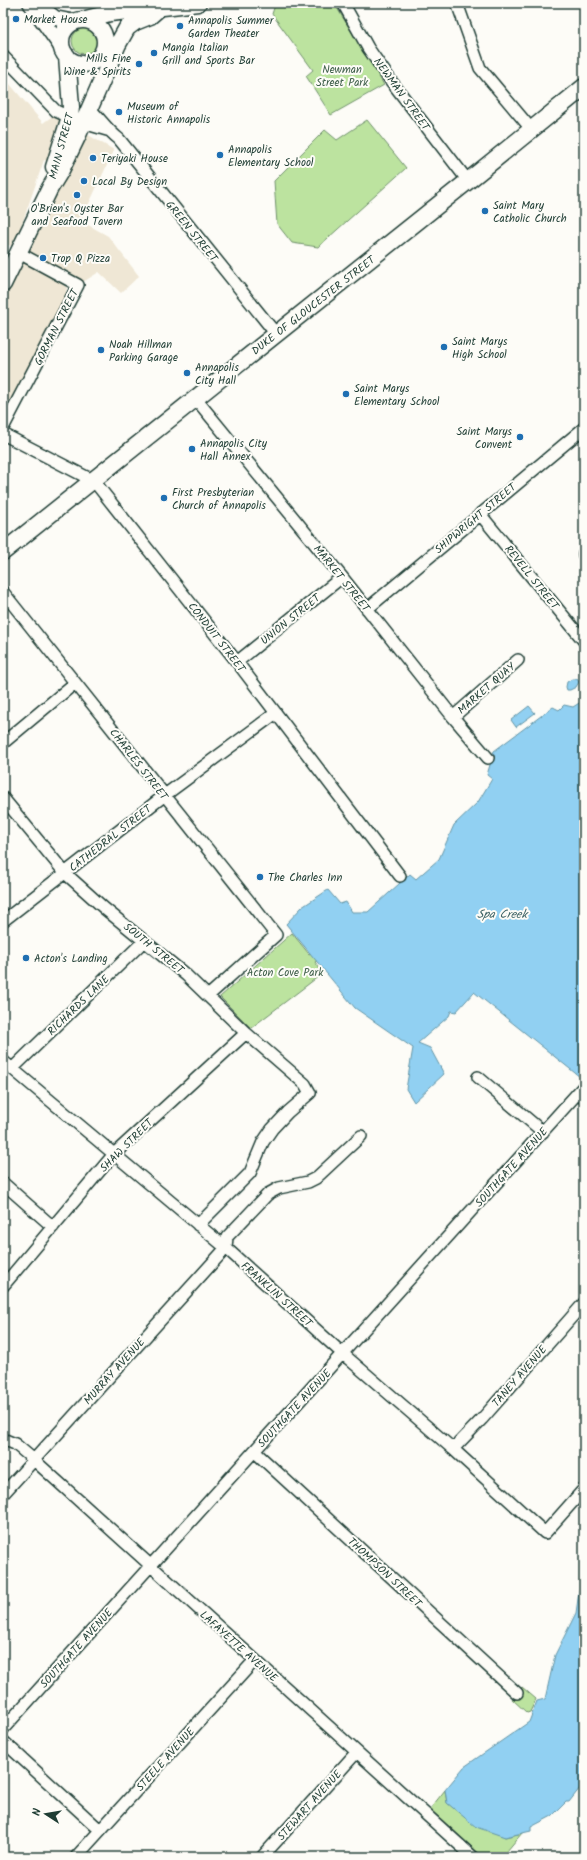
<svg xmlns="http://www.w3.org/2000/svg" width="587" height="1860" font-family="Kalam,sans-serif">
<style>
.built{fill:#efe7d5}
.green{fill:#bce39f;stroke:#6e906a}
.water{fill:#91d0f2;stroke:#6395a6}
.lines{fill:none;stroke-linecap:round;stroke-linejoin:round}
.minor-casing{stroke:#1f3d34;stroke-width:14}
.tertiary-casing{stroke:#1f3d34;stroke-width:17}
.secondary-casing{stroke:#1f3d34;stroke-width:19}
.minor{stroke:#fdfcf7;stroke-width:11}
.tertiary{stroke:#fdfcf7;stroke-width:14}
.secondary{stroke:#fdfcf7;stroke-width:16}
.poi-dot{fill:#1f6fb2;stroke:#fdfcf7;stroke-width:1.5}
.labels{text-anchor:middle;stroke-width:4;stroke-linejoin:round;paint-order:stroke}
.poi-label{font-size:11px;fill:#1f3d34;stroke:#fdfcf7;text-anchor:start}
.park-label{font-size:11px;fill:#3e5e49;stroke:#fdfcf7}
.street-label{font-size:11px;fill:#1f3d34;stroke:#fdfcf7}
.water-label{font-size:12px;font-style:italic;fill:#3c6264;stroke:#fdfcf7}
</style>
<rect width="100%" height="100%" fill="#fdfcf7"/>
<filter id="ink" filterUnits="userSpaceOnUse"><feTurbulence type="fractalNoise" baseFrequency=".025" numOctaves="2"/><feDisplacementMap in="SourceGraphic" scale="8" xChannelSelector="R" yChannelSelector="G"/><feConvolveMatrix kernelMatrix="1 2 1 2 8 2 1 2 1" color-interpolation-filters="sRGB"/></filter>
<g filter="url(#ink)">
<!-- built -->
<path class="built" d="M3,76L43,123L54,115L61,120L51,162L44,160L14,247L3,243Z
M83,132L114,150L81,221L108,236L139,276L121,293L99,272L83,282L67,275L63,284L67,288L65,297L67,298L3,429V293Z"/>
<!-- green -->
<path class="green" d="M287,3H334L384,85L331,115L306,76L313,70L272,14L275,5Z
M72 41a13 13 0 1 1 26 0a13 13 0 1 1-26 0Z
M367,120L406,168L318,247L292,243L277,224L274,181L325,130L337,140Z
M292,933L309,954L314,951L320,959L315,962L323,973L251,1028L220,997Z
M522,1687L536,1699L530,1712L527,1713L512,1699Z
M445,1790L447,1803L505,1837L522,1833L502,1857H483L430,1809Z"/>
<!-- water -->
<path class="water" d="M572,679H577L579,682L576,687L570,690H567L566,687L567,682Z
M584,700V1074L580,1077L474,992L456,1012L451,1011L449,1016L418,1043L430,1048L444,1074L414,1102L406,1089L413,1048L355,1008L286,924L302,907L328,890L340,904L346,902L352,912H368L410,874L416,879L439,859L454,825L478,802L492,779L487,775L494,751L553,707L559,710L564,705L573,707Z
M529,706L535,713L516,727L511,720Z
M583,1563L584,1783L569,1802H566L552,1816L531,1827V1831L505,1837L476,1827L447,1803L445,1790L464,1767L529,1722L537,1701L545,1699L555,1655L576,1613Z"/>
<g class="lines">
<!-- minor casing -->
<g class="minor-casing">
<path id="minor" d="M343,3L368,48L391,81L468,181
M457,3L480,68L532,130
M3,56L56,111L83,123L107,130
M89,108C100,118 107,130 119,139L276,334
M196,399L342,577L453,717L488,758
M3,428L78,285L19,253
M3,434L94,481L237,662L400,876
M480,514L584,641
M584,553V555
M3,592L276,935L208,996
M367,609L584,428
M237,662L342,577
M453,717L518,660
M3,743L75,683
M3,798L65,873L105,909L186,975L246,1033L305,1084L310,1093L288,1112L272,1129L263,1142L250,1173L198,1225
M3,921L165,795L276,713
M3,1061L226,1248L343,1354L453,1449L545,1533L584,1489
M12,1069L144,941
M478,1077L543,1132
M3,1183L53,1227
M3,1286L114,1154L246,1033
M3,1439L15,1444L34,1460L473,1857
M453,1449L482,1419L584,1303
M254,1451L517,1693
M3,1494L226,1248L227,1237L268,1194L279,1188L308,1182L316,1178L361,1136
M3,1729L584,1086
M3,1741L100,1830
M76,1857L255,1660
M262,1857L356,1753"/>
</g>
<!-- tertiary casing -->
<g class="tertiary-casing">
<path id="tertiary" d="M30,3L64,51
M36,3L55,18L75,22"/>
</g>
<!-- secondary casing -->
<g class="secondary-casing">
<path id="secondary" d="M82,20L110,13L198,3
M61 42a22 22 0 1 1 44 0a22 22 0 1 1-44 0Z
M54,167L70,117L71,107L67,56
M3,284L50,188L61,170L77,137L118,44L127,28L135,22L150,16L158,9
M3,552L468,181L584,87"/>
</g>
<!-- minor -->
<use href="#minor" class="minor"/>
<!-- tertiary -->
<use href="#tertiary" class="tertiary"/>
<!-- secondary -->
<use href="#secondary" class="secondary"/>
</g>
</g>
<!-- markers -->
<g class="poi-dot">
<circle cx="16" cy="19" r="4"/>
<circle cx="180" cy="26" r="4"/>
<circle cx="154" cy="53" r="4"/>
<circle cx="139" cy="64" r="4"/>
<circle cx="119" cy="112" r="4"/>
<circle cx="220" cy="155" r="4"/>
<circle cx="93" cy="158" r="4"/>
<circle cx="84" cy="181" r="4"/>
<circle cx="77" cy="195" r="4"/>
<circle cx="485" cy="211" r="4"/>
<circle cx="43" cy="258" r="4"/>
<circle cx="444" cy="347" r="4"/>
<circle cx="101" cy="350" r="4"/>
<circle cx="187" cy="373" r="4"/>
<circle cx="346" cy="394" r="4"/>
<circle cx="520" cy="437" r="4"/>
<circle cx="192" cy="449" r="4"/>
<circle cx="164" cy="498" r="4"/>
<circle cx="260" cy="877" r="4"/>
<circle cx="26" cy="958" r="4"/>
</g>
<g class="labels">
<!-- poi labels -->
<g class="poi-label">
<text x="24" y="23">Market House</text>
<text x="188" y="24">Annapolis Summer<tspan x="188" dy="13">Garden Theater</tspan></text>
<text x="162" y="51">Mangia Italian<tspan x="162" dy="13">Grill and Sports Bar</tspan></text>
<text x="131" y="62" text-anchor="end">Mills Fine<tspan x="131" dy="13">Wine &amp; Spirits</tspan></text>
<text x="127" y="110">Museum of<tspan x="127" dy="13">Historic Annapolis</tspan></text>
<text x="228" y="153">Annapolis<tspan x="228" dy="13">Elementary School</tspan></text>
<text x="101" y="162">Teriyaki House</text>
<text x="92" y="185">Local By Design</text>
<text x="493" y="209">Saint Mary<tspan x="493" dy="13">Catholic Church</tspan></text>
<text x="77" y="212" text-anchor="middle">O'Brien's Oyster Bar<tspan x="77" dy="13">and Seafood Tavern</tspan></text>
<text x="51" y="262">Trop Q Pizza</text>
<text x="452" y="345">Saint Marys<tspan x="452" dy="13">High School</tspan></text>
<text x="109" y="348">Noah Hillman<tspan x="109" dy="13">Parking Garage</tspan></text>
<text x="195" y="371">Annapolis<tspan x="195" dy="13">City Hall</tspan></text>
<text x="354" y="392">Saint Marys<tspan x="354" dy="13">Elementary School</tspan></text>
<text x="512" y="435" text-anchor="end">Saint Marys<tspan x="512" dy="13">Convent</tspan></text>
<text x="200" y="447">Annapolis City<tspan x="200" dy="13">Hall Annex</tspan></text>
<text x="172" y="496">First Presbyterian<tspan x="172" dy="13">Church of Annapolis</tspan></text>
<text x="268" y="881">The Charles Inn</text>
<text x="34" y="962">Acton's Landing</text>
</g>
<!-- park labels -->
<g class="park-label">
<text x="342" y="73">Newman<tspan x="342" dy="13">Street Park</tspan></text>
<text x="285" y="976">Acton Cove Park</text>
</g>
<!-- street labels -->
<g class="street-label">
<text transform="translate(402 94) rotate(54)" y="4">NEWMAN STREET</text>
<text transform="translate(61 146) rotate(-75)" y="4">MAIN STREET</text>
<text transform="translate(192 231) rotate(51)" y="4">GREEN STREET</text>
<text transform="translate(313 305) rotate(-38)" y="4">DUKE OF GLOUCESTER STREET</text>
<text transform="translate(56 327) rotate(-63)" y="4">GORMAN STREET</text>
<text transform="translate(475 518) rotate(-40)" y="4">SHIPWRIGHT STREET</text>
<text transform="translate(532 577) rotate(51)" y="4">REVELL STREET</text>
<text transform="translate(342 578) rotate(51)" y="4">MARKET STREET</text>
<text transform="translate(290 619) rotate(-39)" y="4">UNION STREET</text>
<text transform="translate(217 637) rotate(52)" y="4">CONDUIT STREET</text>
<text transform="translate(486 688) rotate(-41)" y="4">MARKET QUAY</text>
<text transform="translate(139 764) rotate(52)" y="4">CHARLES STREET</text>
<text transform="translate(110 838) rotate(-38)" y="4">CATHEDRAL STREET</text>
<text transform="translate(154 948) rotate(39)" y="4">SOUTH STREET</text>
<text transform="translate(78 1005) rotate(-44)" y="4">RICHARDS LANE</text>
<text transform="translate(126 1145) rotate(-45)" y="4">SHAW STREET</text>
<text transform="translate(511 1167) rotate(-48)" y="4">SOUTHGATE AVENUE</text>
<text transform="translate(277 1294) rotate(42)" y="4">FRANKLIN STREET</text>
<text transform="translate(114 1371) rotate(-48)" y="4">MURRAY AVENUE</text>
<text transform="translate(519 1376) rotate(-49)" y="4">TANEY AVENUE</text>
<text transform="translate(294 1408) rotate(-47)" y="4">SOUTHGATE AVENUE</text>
<text transform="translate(385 1572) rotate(43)" y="4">THOMPSON STREET</text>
<text transform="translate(239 1646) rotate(42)" y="4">LAFAYETTE AVENUE</text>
<text transform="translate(76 1648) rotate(-48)" y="4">SOUTHGATE AVENUE</text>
<text transform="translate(165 1759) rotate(-48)" y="4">STEELE AVENUE</text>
<text transform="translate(309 1805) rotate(-48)" y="4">STEWART AVENUE</text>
</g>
<!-- water labels -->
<g class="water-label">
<text x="502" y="918">Spa Creek</text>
</g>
</g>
<!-- margin -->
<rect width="587" height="1860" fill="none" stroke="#fdfcf7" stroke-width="16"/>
<rect x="8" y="8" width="571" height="1844" fill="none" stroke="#1f3d34" stroke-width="1.5" filter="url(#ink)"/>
<!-- north arrow -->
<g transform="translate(46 1814) rotate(282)" stroke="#fdfcf7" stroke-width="3" paint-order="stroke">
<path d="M0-3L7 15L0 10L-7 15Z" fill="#1f3d34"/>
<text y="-6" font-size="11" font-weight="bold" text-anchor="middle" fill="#1f3d34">N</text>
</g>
</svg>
